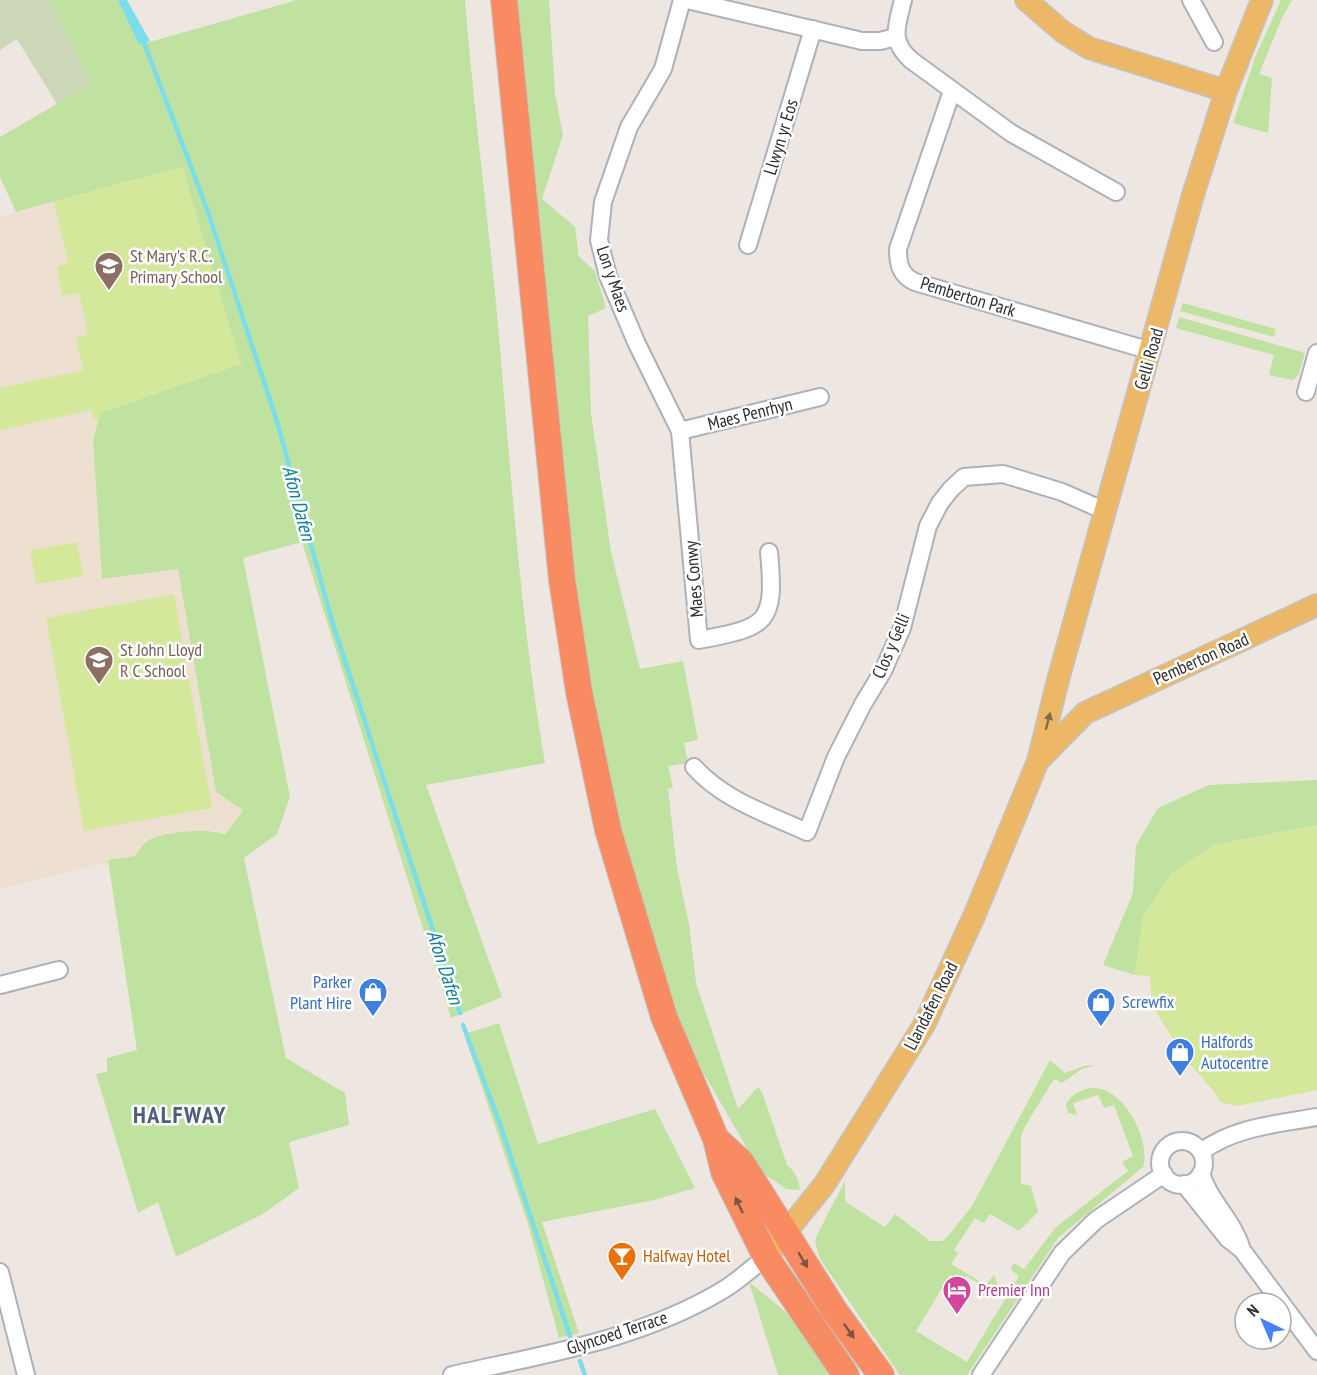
<svg xmlns="http://www.w3.org/2000/svg" width="1317" height="1375" font-family="'PT Sans Narrow',sans-serif">
<style>
.education{fill:#eee0d1}
.green{fill:#c0e2a0}
.cemetery{fill:#ccd7b8}
.pitch{fill:#d4e89c}
.water{fill:#79deea}
.lines{fill:none;stroke-linecap:round;stroke-linejoin:round}
.stream{stroke:#79deea;stroke-width:4.5}
.minor-casing{stroke:#adb1b9;stroke-width:20}
.major-casing{stroke:#c4c4c4;stroke-width:24}
.highway-casing{stroke:#c4c4c4;stroke-width:28}
.minor{stroke:#fff;stroke-width:16}
.major{stroke:#ecb868;stroke-width:21}
.highway{stroke:#f88b61;stroke-width:26}
.oneway{fill:#836c48}
.oneway2{fill:#7e5342}
.labels{text-anchor:middle;stroke-width:5;stroke-linejoin:round;paint-order:stroke}
.street-label{font-size:18px;fill:#2d2d2d;stroke:#fff}
.education-label{font-size:18px;fill:#785e54;stroke:#fff;text-anchor:start}
.shop-label{font-size:18px;fill:#366cbe;stroke:#fff;text-anchor:start}
.food-label{font-size:18px;fill:#c56008;stroke:#fff;text-anchor:start}
.hotel-label{font-size:18px;fill:#b23c85;stroke:#fff;text-anchor:start}
.water-label{font-size:20px;font-style:italic;fill:#13819b;stroke:#fff}
.district-label{font-size:24px;font-weight:bold;letter-spacing:1.5px;fill:#4f5e7d;stroke:#fff}
</style>
<rect width="100%" height="100%" fill="#eee6e1"/>
<!-- education -->
<path class="education" d="M182,167L241,364L100,418L93,441L102,578L178,569L216,791L243,810L225,835L217,830L180,833L149,840L135,856L0,889V217Z"/>
<!-- green -->
<path class="green" d="M50,0H118L139,45L297,0H465C473,101 486,202 496,303C510,457 519,611 545,763L426,785L502,997L451,1018L302,542L243,558L290,797L277,834L244,858L286,1058L345,1093L349,1125L289,1142L299,1188L263,1214L176,1257L158,1202L138,1213L96,1074L107,1072V1058L137,1050L108,860L135,856C139,851 142,845 147,841C160,832 212,827 225,835L243,810L216,792L178,569L102,579L93,441L100,413L240,364L182,167L16,212L0,177V137L91,84Z
M514,0H549L555,93L563,135L542,199L575,227L579,257L595,271L606,308L588,316L591,413L611,552L640,669L683,661L698,740L684,743L688,763L668,766L673,788L668,789L677,868L689,924L696,983L738,1109L758,1087L762,1092L787,1165C795,1171 799,1180 800,1190L786,1189L766,1175L763,1176L696,1060L657,972L597,749L572,584L541,244Z
M1281,0H1292L1282,18L1259,74L1272,78L1268,133L1233,123L1256,55Z
M1183,303L1276,329L1274,337L1180,311Z
M1179,317L1305,353L1299,374L1293,380L1269,375L1274,355L1176,328Z
M1317,780V825L1214,845L1172,873L1143,917L1135,975L1103,965L1133,893L1136,845L1158,808L1209,785Z
M499,1023L538,1144L655,1109L695,1188L654,1200L542,1222L579,1333L559,1338L528,1224L464,1034Z
M1050,1060L1065,1073L1084,1066L1096,1065L1082,1069L1062,1083L1054,1079L1024,1128L1021,1137V1184L1031,1186L1038,1212L1019,1231L990,1214L984,1223L975,1218L954,1250L958,1253L951,1264L986,1285L994,1275L998,1285L989,1299L982,1295L986,1288L966,1276L962,1282L950,1275L916,1331L967,1362L1019,1276L1011,1270L1012,1265L1015,1264L1024,1269L1056,1227L1128,1171L1122,1162L1133,1156L1114,1105L1104,1108L1098,1095L1073,1103L1077,1115L1068,1113L1066,1105C1069,1097 1076,1093 1083,1090C1119,1076 1152,1139 1143,1167L1058,1238L967,1375H900L820,1259L815,1242L818,1233L845,1181V1198L847,1203L885,1227L895,1214L930,1241H942L948,1236L972,1206Z
M749,1282L787,1313L834,1375H778Z"/>
<!-- cemetery -->
<path class="cemetery" d="M0,0H50L91,84L57,104L17,39L0,50Z"/>
<!-- pitch -->
<path class="pitch" d="M182,167L241,364L100,413V418L93,419L92,410L0,430V388L83,370L76,338L88,334L79,293L62,296L57,267L68,263L54,202Z
M77,542L83,576L36,584L30,550Z
M174,594L212,808L84,831L46,618Z
M1317,825V1090L1237,1106L1220,1102L1213,1090L1186,1060L1152,1006L1150,976L1135,975L1143,917L1172,873L1214,845Z"/>
<!-- water -->
<path class="water" d="M118,0H127L150,41L139,45Z"/>
<g class="lines">
<!-- stream -->
<path class="stream" d="M143,40L207,209L276,418L332,621L460,1013
M463,1025L500,1124L570,1336
M580,1361L585,1375"/>
<!-- minor casing -->
<g class="minor-casing">
<path id="minor" d="M682,0L663,69L629,127L603,202L599,240L608,276L637,344L680,431L699,640C767,627 776,625 769,552
M687,0L862,41H880L896,37
M903,0C897,26 889,40 911,60L1011,133L1116,192
M1191,0L1214,42
M952,91L898,249C898,264 900,275 915,282L1151,351
M748,245L813,29
M1306,392L1317,353
M680,431L820,397
M694,767C723,800 768,814 807,832L836,757L863,704L883,671L902,628L928,526L940,503L951,489L964,477L1003,474L1062,492L1105,511
M0,985L59,970
M1160 1163a22 22 0 1 1 44 0a22 22 0 1 1-44 0Z
M1201,1152C1234,1127 1277,1124 1317,1117
M1201,1173C1209,1201 1234,1221 1242,1250
M1184,1184L1228,1239L1242,1250L1317,1351
M0,1272L26,1375
M452,1375C545,1354 640,1340 723,1290C738,1281 752,1268 766,1257
M981,1375L1062,1253L1096,1220L1164,1174"/>
</g>
<!-- major casing -->
<g class="major-casing">
<path id="major" d="M1026,0L1063,32L1089,48L1226,91
M1041,758L1085,713L1317,605
M766,1257L824,1185L924,1025L975,914L1038,761L1058,680L1193,195L1226,91L1262,0"/>
</g>
<!-- highway casing -->
<g class="highway-casing">
<path id="highway" d="M504,0L562,580L579,692L608,830L664,1017L716,1139L724,1172L766,1257L846,1375
M716,1139L741,1162L834,1310L881,1375"/>
</g>
<!-- minor -->
<use href="#minor" class="minor"/>
<!-- major -->
<use href="#major" class="major"/>
<!-- highway -->
<use href="#highway" class="highway"/>
</g>
<!-- one-way arrows -->
<defs><path id="oneway-solid" d="M-6-.8H1V-3.2L6.5 0L1 3.2V.8H-6Z" transform="scale(1.5)"/></defs>
<use class="oneway" href="#oneway-solid" transform="translate(1048 721) rotate(-76)"/>
<g class="oneway2">
<use href="#oneway-solid" transform="translate(739 1205) rotate(-115)"/>
<use href="#oneway-solid" transform="translate(803 1260) rotate(59)"/>
<use href="#oneway-solid" transform="translate(849 1331) rotate(55)"/>
</g>
<!-- icons -->
<defs>
<g id="school-pin" transform="scale(1.5)"><path d="M0 17L-7.5 6A9.5 9.5 0 1 1 7.5 6Z" fill="#8d6e63" stroke="#fff"/><path d="M0-5L7-2L0 1L-7-2ZM-4 1L0 2.5L4 1V4Q0 6-4 4Z" fill="#fff"/></g>
<g id="shop-pin" transform="scale(1.5)"><path d="M0 17L-7.5 6A9.5 9.5 0 1 1 7.5 6Z" fill="#3f7fe0" stroke="#fff"/><path d="M-5-2.5h2.3a2.7 3.5 0 0 1 5.4 0H5L5.5 6h-11ZM-1.5-2.5h3a1.5 2.3 0 0 0-3 0Z" fill="#fff"/></g>
<g id="bar-pin" transform="scale(1.5)"><path d="M0 17L-7.5 6A9.5 9.5 0 1 1 7.5 6Z" fill="#e8710a" stroke="#fff"/><path d="M-6-5H6L.8 .8V4.5H3.5V6h-7V4.5H-.8V.8Z" fill="#fff"/></g>
<g id="hotel-pin" transform="scale(1.5)"><path d="M0 17L-7.5 6A9.5 9.5 0 1 1 7.5 6Z" fill="#d1479c" stroke="#fff"/><path d="M-6-4.5h1.5V1H6V5H4.5V3h-9V5H-6ZM-4 0a1.8 1.8 0 1 1 3.6 0ZM.5 0V-2.5h3Q6-2.5 6 0Z" fill="#fff"/></g>
</defs>
<g fill-rule="evenodd">
<use href="#school-pin" x="109" y="266"/>
<use href="#school-pin" x="99" y="660"/>
<use href="#shop-pin" x="373" y="992"/>
<use href="#shop-pin" x="1101" y="1002"/>
<use href="#shop-pin" x="1180" y="1052"/>
<use href="#bar-pin" x="622" y="1256"/>
<use href="#hotel-pin" x="957" y="1290"/>
</g>
<g class="labels">
<!-- street labels -->
<g class="street-label">
<text transform="translate(781 137) rotate(-73)" y="6">Llwyn yr Eos</text>
<text transform="translate(613 279) rotate(71)" y="6">Lon y Maes</text>
<text transform="translate(968 297) rotate(17)" y="6">Pemberton Park</text>
<text transform="translate(1149 359) rotate(-74)" y="6">Gelli Road</text>
<text transform="translate(750 414) rotate(-14)" y="6">Maes Penrhyn</text>
<text transform="translate(694 579) rotate(-95)" y="6">Maes Conwy</text>
<text transform="translate(891 646) rotate(-67)" y="6">Clos y Gelli</text>
<text transform="translate(1201 659) rotate(-24)" y="6">Pemberton Road</text>
<text transform="translate(931 1006) rotate(-63)" y="6">Llandafen Road</text>
<text transform="translate(617 1333) rotate(-18)" y="6">Glyncoed Terrace</text>
</g>
<!-- education labels -->
<g class="education-label">
<text x="130" y="262">St Mary's R.C.<tspan x="130" dy="21">Primary School</tspan></text>
<text x="120" y="656">St John Lloyd<tspan x="120" dy="21">R C School</tspan></text>
</g>
<!-- shop labels -->
<g class="shop-label">
<text x="352" y="988" text-anchor="end">Parker<tspan x="352" dy="21">Plant Hire</tspan></text>
<text x="1122" y="1008">Screwfix</text>
<text x="1201" y="1048">Halfords<tspan x="1201" dy="21">Autocentre</tspan></text>
</g>
<!-- food labels -->
<g class="food-label">
<text x="643" y="1262">Halfway Hotel</text>
</g>
<!-- hotel labels -->
<g class="hotel-label">
<text x="978" y="1296">Premier Inn</text>
</g>
<!-- water labels -->
<g class="water-label">
<text transform="translate(299 503) rotate(75)" y="7">Afon Dafen</text>
<text transform="translate(445 967) rotate(72)" y="7">Afon Dafen</text>
</g>
<!-- district labels -->
<g class="district-label">
<text x="180" y="1123">HALFWAY</text>
</g>
</g>
<!-- north arrow -->
<g transform="translate(1263 1321) rotate(316)"><circle r="28" fill="#ffffff" stroke="#ababab" stroke-width="1.5"/>
<path d="M0-4.5L10 22L0 15L-10 22Z" fill="#4883f3"/>
<text y="-9" font-size="16" font-weight="bold" text-anchor="middle" fill="#2d2d2d">N</text>
</g>
</svg>
